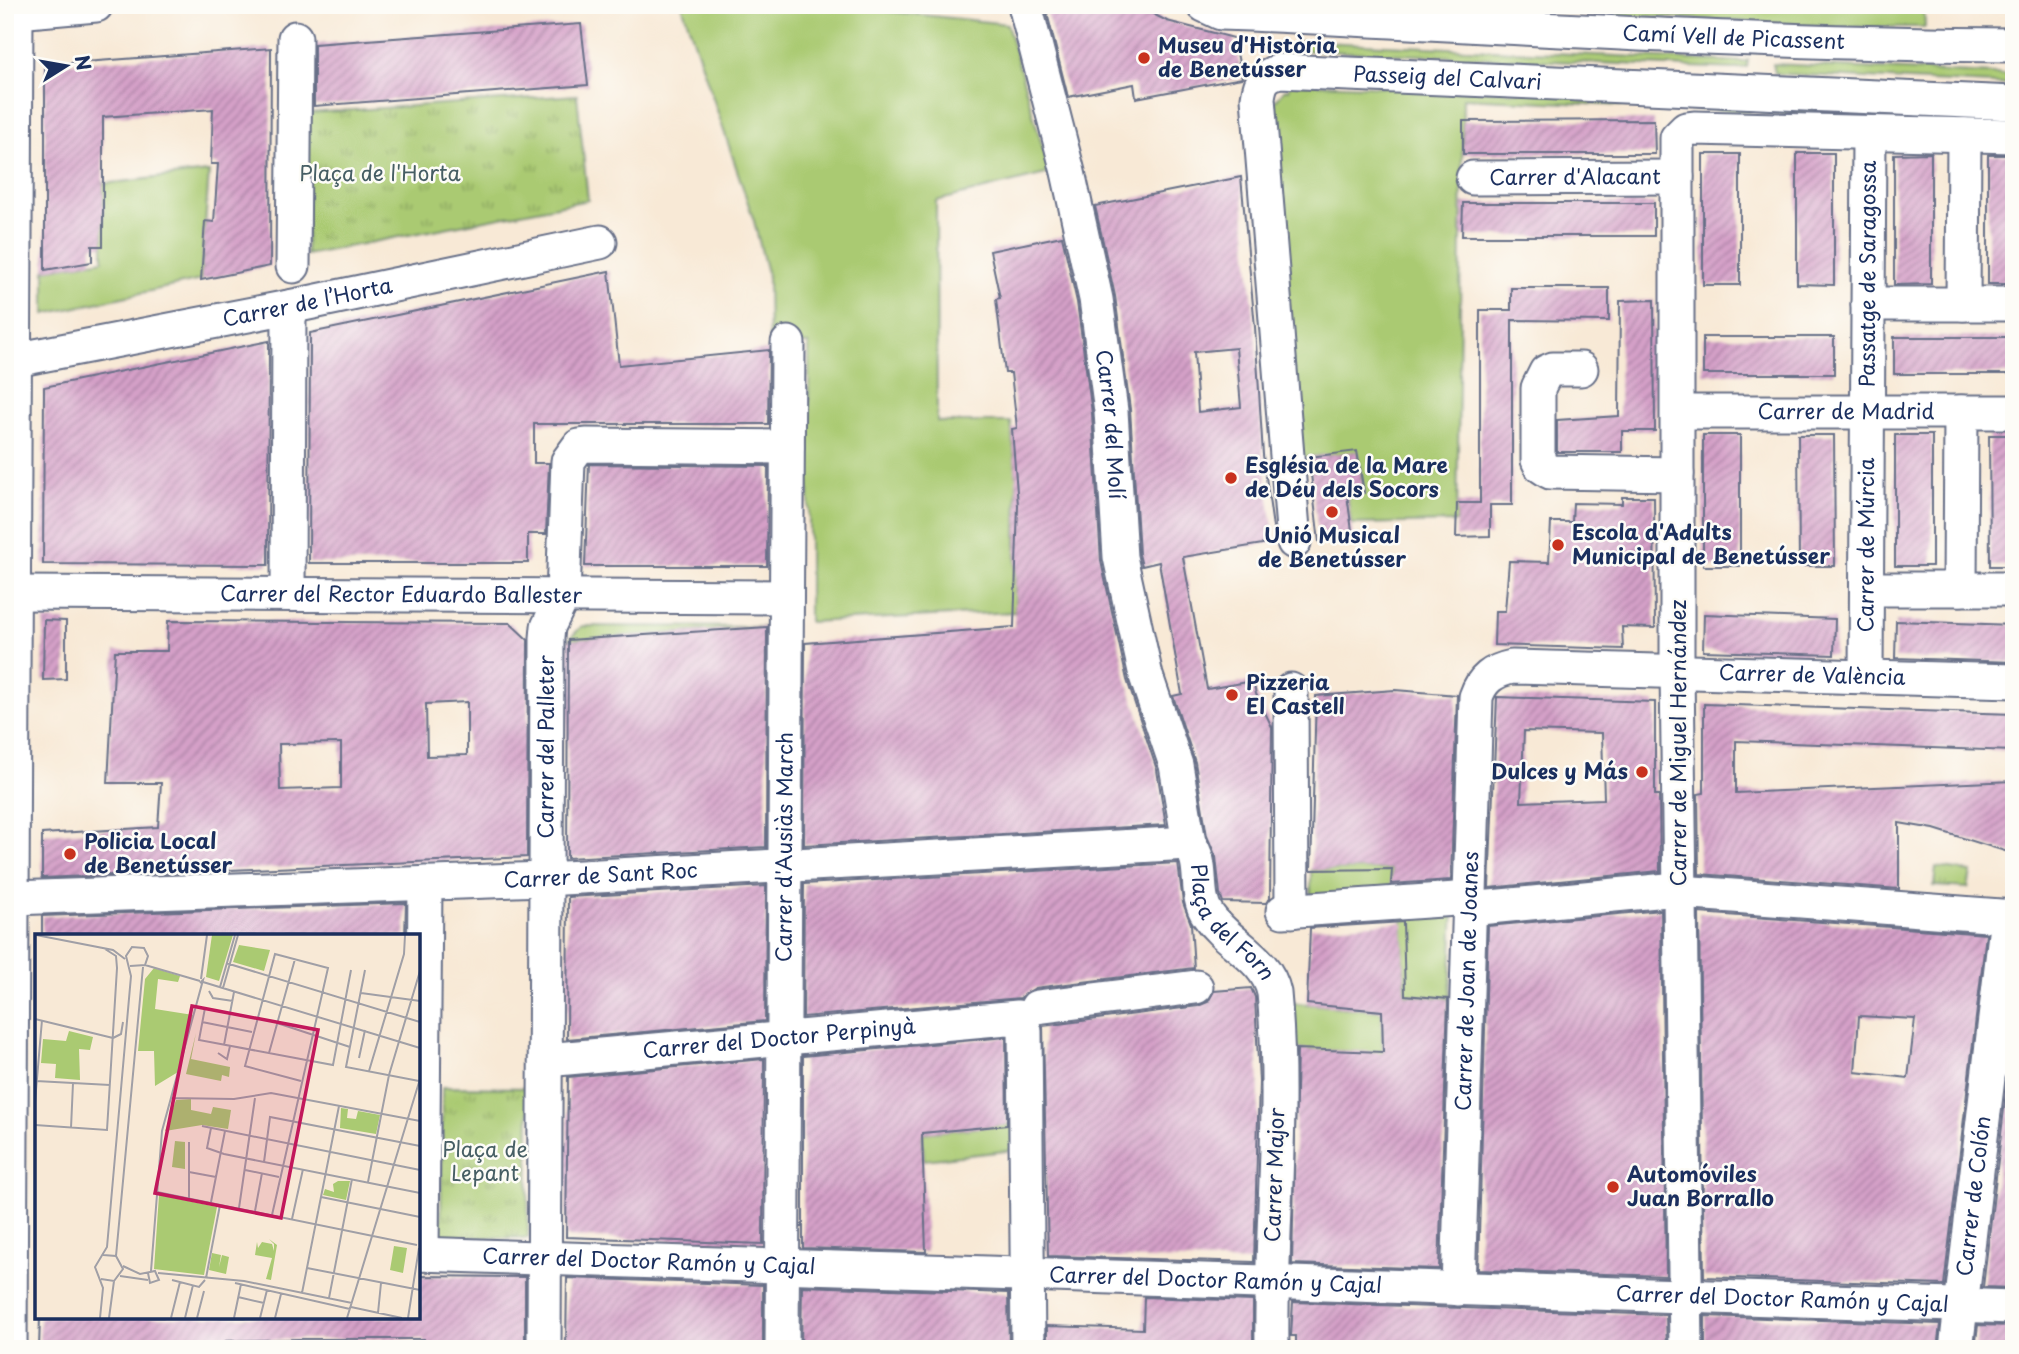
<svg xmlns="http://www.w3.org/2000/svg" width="2019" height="1354" font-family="'Playpen Sans',sans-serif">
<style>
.green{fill:#aaca72;stroke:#627c68;stroke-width:2}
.park{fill:url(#park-tufts);stroke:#627c68;stroke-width:2}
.building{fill:url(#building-hatch);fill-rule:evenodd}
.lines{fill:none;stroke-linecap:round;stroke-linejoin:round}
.minor-casing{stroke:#687088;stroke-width:37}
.minor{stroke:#fff;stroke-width:33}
.poi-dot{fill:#c8321e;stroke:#fdfcf7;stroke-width:2.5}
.labels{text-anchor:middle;stroke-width:5;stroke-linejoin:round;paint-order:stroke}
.street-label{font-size:21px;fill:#1b2f5e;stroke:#fdfcf7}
.poi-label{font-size:21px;font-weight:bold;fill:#1b2f5e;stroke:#fdfcf7;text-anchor:start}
.park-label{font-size:21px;fill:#465e64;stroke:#fdfcf7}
.inset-road{fill:none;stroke:#a09fa6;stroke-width:2}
.view{fill:#c2185b;fill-opacity:0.15;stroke:#c2185b;stroke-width:3.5}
.inset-edge{fill:none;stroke:#1b2f5e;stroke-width:3.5}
</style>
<defs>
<pattern id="park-tufts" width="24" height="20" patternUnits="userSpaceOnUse" patternTransform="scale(1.75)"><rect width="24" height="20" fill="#aaca72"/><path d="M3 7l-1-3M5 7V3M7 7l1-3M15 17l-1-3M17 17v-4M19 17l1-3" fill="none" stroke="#8aa461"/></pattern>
<pattern id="building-hatch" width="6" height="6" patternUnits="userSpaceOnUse" patternTransform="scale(1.75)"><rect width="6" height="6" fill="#d5a0c8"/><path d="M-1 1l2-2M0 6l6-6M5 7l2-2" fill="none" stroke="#ac83a6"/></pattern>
</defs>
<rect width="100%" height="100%" fill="#fdfcf7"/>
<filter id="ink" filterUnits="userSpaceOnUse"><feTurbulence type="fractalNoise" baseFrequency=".0143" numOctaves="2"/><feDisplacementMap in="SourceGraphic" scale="14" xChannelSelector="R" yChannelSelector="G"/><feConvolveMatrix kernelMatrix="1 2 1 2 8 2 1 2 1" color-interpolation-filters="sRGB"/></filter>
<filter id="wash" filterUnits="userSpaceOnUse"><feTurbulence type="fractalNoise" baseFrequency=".00686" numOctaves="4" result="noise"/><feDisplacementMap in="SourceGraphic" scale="28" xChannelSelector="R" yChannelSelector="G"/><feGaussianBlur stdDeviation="1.57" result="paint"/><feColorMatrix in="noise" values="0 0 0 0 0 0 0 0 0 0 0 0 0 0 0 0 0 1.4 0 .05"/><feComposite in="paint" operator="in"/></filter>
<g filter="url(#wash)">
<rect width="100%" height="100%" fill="#f8e9d6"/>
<!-- green -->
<path class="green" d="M682,5H829L1007,24L1050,173L936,201L937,422H1011L1017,479L1015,612L809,622V344L769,343L768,277L754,221Z
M1434,5H1924L1925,27H1838Z
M1300,41L1744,62L1748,60L1747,67L1735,69L1299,50Z
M1773,64L2014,75V85L1781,74L1775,73Z
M1289,83L1749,100L1750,112L1463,98L1457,522L1351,524L1347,495L1364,492L1357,452L1300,458L1272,166L1281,164L1274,102L1285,89L1289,90Z
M1762,101L2014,112V123L1762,113Z
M209,172L201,280L45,314V270L103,260V184Z
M582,626L772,627L568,640Z
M1392,869L1391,897L1311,902V870Z
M1454,907L1450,999L1405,995L1402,910Z
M1286,1002L1382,1011L1383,1053L1293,1049Z
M1013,1124L1014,1150L924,1160L922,1133Z"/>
<!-- park -->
<path class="park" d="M577,95L588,200L306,255L309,113Z
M1936,867L1971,872L1968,888L1934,886Z
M442,1087L529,1088L528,1238L441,1237Z"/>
<g id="blocks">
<!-- building -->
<path class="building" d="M1045,5H1135L1167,21L1234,38L1242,78L1136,98L1134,84L1068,97Z
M581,24L588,85L314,106V44Z
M271,48L270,266L201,280L205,221L214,222L218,164H211L213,109L103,117V246H92V262L45,270V65Z
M1654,120L1655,154H1463V121Z
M1797,153H1834V285L1797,284Z
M1931,153V284L1894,285V154Z
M1703,154H1740V285H1703Z
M1988,155H2014V284H1988Z
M1241,177L1255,327L1263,455L1275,542L1183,557L1207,689L1253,681L1256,694L1272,727L1270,897L1266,903L1223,902L1220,894L1216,857L1207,836L1195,762L1173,696L1182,694L1159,562L1142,566L1139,554L1130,409L1115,296L1095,206ZM1236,348L1241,407L1198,412L1194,352Z
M1463,203H1654V236H1462Z
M1062,236L1077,302L1092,413L1101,561L1127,680L1157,770L1166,825L804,845L805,643L1014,627L1018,505L1012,429L1017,428L1011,373H1005L996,299L1000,298L990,251Z
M609,271L619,365L769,350L768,424H534V463H549L546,534H528V563H309L310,333Z
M1511,288H1609V321L1512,320V505H1490V536L1456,537L1457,503H1480V310H1511Z
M1654,300L1655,431H1622V452H1557V420L1619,416L1620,301Z
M1703,337H1834V374H1703Z
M1894,337H2014V374H1894Z
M269,341L268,565L43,564L44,387Z
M1703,435H1740V566H1703Z
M1798,435H1834L1835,566H1799Z
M1895,435H1932V566H1895Z
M1989,435H2014V566H1990Z
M1357,451L1364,493L1347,495L1353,538L1319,542L1309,457Z
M589,464L768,466L767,566H585Z
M1622,497H1654L1655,628L1622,627L1623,649L1494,645L1495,611H1505L1509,561L1549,562L1551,522H1572L1573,503L1622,504Z
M1704,614L1835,619L1834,655L1703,651Z
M44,620L66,621V679L43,680Z
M168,621L510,623L528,640L527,857L42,878V834L158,827L161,783H108L115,651H167ZM467,702V755L427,756L426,704ZM341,743V788L280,790L279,744Z
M1896,621L2014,625V662L1895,658Z
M767,627L766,847L567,858L568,640Z
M1395,690L1457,695L1451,880L1391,884L1392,869L1311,870L1316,696Z
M1497,697L1655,702V795H1659L1660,871L1489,888ZM1524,731L1602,733L1604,799L1521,802Z
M1704,704L2014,714V751L1736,741V793L2014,781V854L1934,829L1899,823V889L1699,874L1698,794L1704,793Z
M1178,863L1183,903L1191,924L1194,968L1035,988L1020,998L803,1017L804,884Z
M766,886L765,1021L567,1039L568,897Z
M406,903L405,936H42V916Z
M1661,910L1666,1276L1478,1270L1488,926Z
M1699,913L1986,934L1944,1285L1704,1277ZM1859,1016L1915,1019L1908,1078L1855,1072Z
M1403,922L1405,995L1448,999L1439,1269L1292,1264L1297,1049L1383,1052L1382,1011L1307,1004L1310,928Z
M1251,988L1255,997L1259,1082L1254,1262L1048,1256L1043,1026L1198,1006L1208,1002L1214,991Z
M2014,1024V1288L1983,1287Z
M1006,1037L1007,1125L922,1133L926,1252L803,1248V1056Z
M764,1059L763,1244L566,1237L568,1077Z
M418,1276L525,1277V1349H423L424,1339H298L226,1341V1345L153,1349H39L40,1317H418Z
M567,1278L763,1285V1349H566Z
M802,1286L1008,1293L1009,1349H801Z
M1144,1297L1253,1301V1349H1047V1326L1143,1329Z
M1293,1302L1666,1315L1667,1349H1296V1336H1291Z
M1705,1316L1940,1324L1937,1349H1705Z
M1978,1325L2014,1326V1349H1975Z"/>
</g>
</g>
<g filter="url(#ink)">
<use href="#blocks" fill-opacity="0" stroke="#687088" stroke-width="2"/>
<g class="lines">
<!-- minor casing -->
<g class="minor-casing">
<g id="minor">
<path id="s1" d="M1025,5L1068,172L1096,299L1111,411L1120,557L1146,676L1176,765L1189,843C1206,865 1193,894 1208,915C1227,944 1267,957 1274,993C1285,1111 1270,1230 1272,1349"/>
<path id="s2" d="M1204,5L1221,13L1250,14C1504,26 1759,44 2014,45"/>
<path d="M5,13L96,5"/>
<path id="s3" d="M1473,178L1677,177"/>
<path d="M293,266L295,38"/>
<path d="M1868,304H2014"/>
<path d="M1963,304L1964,135"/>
<path id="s4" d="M15,360L289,307L600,242"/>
<path d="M1581,369H1553L1546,372L1538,388V460L1541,466L1550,472L1677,474"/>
<path id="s5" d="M1678,412H2014"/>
<path id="s6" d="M1294,542L1258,98C1260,82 1264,75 1280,71L2014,103"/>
<path d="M1867,589H2014"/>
<path d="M1960,589L1961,412"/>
<path id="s7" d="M14,593L786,597"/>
<path d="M288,594L289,307"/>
<path id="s8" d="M1866,676L1869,133"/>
<path d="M1291,690L1292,911"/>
<path d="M1680,892L2014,917"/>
<path id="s9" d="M13,898L545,879L1189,843"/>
<path d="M1479,908L1667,890"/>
<path d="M1283,911L1456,899"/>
<path d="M1037,1007L1196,987"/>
<path id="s10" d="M546,1060L1018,1017L1025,1031L1028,1349"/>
<path id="s11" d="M418,1254L2014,1307"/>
<path d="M422,1254L425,883"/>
<path id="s12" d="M1458,1289L1476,697C1482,679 1493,671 1512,667L2014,681"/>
<path d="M10,1349L16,12"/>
<path id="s13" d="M544,1349L547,638L548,627L563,596L568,461L579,446L586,445L787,447"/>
<path id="s14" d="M782,1349L788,343"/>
<path d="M1686,1349L1677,671V138L1686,129L1694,128L2014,136"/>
<path id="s15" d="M1956,1349L2007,917"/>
</g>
</g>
<!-- minor -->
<use href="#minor" class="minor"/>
</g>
</g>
<!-- markers -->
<g class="poi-dot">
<circle cx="1144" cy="58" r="7"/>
<circle cx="1231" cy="478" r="7"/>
<circle cx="1332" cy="512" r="7"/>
<circle cx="1558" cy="545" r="7"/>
<circle cx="1232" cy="695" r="7"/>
<circle cx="1642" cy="772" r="7"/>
<circle cx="70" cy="854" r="7"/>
<circle cx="1613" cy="1187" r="7"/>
</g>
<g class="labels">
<!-- street labels -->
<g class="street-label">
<text dy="7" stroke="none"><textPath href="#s2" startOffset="532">Camí Vell de Picassent</textPath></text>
<text dy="7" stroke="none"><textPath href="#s6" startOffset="651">Passeig del Calvari</textPath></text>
<text dy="7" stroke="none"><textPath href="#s3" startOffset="102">Carrer d'Alacant</textPath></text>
<text dy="7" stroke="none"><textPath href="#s8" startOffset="402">Passatge de Saragossa</textPath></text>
<text dy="7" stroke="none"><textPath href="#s4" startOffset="298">Carrer de l’Horta</textPath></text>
<text dy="7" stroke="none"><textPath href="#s5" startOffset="168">Carrer de Madrid</textPath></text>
<text dy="7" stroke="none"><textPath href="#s1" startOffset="429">Carrer del Molí</textPath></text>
<text dy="7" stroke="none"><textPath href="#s8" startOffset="131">Carrer de Múrcia</textPath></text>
<text dy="7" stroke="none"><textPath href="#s7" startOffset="387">Carrer del Rector Eduardo Ballester</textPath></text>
<text dy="7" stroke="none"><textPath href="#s12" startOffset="942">Carrer de València</textPath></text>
<text transform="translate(1679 743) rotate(-90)" y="7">Carrer de Miguel Hernández</text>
<text dy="7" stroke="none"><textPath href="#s13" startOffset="602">Carrer del Palleter</textPath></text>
<text dy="7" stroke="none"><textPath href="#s14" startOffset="502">Carrer d'Ausiàs March</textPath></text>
<text dy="7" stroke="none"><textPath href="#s9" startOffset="588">Carrer de Sant Roc</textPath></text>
<text dy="7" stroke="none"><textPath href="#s1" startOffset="950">Plaça del Forn</textPath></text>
<text dy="7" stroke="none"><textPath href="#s12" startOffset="308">Carrer de Joan de Joanes</textPath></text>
<text dy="7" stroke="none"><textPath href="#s10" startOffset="234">Carrer del Doctor Perpinyà</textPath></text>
<text transform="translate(1275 1175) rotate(-88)" y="7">Carrer Major</text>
<text dy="7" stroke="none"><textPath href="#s15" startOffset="154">Carrer de Colón</textPath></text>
<text dy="7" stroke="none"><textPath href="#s11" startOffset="231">Carrer del Doctor Ramón y Cajal</textPath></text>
<text dy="7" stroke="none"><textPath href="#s11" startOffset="798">Carrer del Doctor Ramón y Cajal</textPath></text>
<text dy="7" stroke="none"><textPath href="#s11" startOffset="1365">Carrer del Doctor Ramón y Cajal</textPath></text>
</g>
<!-- poi labels -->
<g class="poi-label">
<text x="1158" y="53">Museu d'Història<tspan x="1158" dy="24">de Benetússer</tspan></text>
<text x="1245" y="473">Església de la Mare<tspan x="1245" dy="24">de Déu dels Socors</tspan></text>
<text x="1572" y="540">Escola d'Adults<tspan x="1572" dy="24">Municipal de Benetússer</tspan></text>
<text x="1332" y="543" text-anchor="middle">Unió Musical<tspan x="1332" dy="24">de Benetússer</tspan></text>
<text x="1246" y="690">Pizzeria<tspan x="1246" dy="24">El Castell</tspan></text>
<text x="1628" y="779" text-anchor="end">Dulces y Más</text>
<text x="84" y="849">Policia Local<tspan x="84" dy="24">de Benetússer</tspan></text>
<text x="1627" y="1182">Automóviles<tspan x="1627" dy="24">Juan Borrallo</tspan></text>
</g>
<!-- park labels -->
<g class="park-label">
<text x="380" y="181">Plaça de l'Horta</text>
<text x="485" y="1157">Plaça de<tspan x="485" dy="24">Lepant</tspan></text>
</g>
</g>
<!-- overview -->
<g transform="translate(35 934)">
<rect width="385" height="385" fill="#f8e9d6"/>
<path d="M119,34L145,42L143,48L123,45L120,75L158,81L143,138L120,152L119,117H103L110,45ZM34,97L58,103L55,116L44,115L45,146L20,144L21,130L6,129L8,105L31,107ZM161,99L156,125L195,133L194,143L187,141L186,147L151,140ZM156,165V176L176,180L178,173L196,176L193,195L167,191L130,197L141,166ZM303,247H315L311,266L288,261L290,255L299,258L298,250ZM124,261L182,273L169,341L119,335ZM234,305L242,311L236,346L231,345L237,324L220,321L222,308L223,314L227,308L237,310L239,317V310ZM177,319L186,321L184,333L187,321L194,323L191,340L174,336Z" fill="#aaca72"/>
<path d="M177,1H198L184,47L171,43Z" fill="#aaca72"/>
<path d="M204,11L235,16L229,37L198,28ZM306,174L313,175L312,184L321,185L323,177L345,181L341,200L305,194ZM140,207L150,208V235L137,233ZM359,312L372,314L368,339L355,336Z" fill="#aaca72"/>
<path class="inset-road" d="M1,1L78,16L90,25M191,29L385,88M110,31L165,47M330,36L311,133L384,147M166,45L172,1M168,48L385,114M185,53L200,1M188,54L203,1M174,57L178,64L198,67M326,59L385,67M170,74L164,106L298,131L316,36M0,85L78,104M167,88L217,98M242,89L315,113M78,104L86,100L88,88M189,111L199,58M183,119L192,125L195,112M234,119L260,25M324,124L330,96M334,137L369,20L370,1M1,147L75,151M136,164L199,165L236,159L385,187M0,168L7,86M0,191L72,196L82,34L81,22L70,15M167,192L385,236M36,194L38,149M176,194L172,214L189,220L385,259M154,208V264M229,228L235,183L385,212M210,236L244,243M154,238L181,243M333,248L354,141L385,37M122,258L382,311M286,263L385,283M176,268L190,197M204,274L220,164M220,277L227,239M237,281L293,34L240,20L210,132L266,147M257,285L268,235M81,322L108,33M88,332L105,340L120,337L124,346L115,349L113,339M272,334L385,356M116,337L127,197L168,46L165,49M123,339L209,347L317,369M85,342L113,346M171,344L185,271M66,345L79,347L88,335L81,322L68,321M137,346L164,353L170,346M200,349L315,375M267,359L304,172M203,363L229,369M294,364L317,245M316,373L367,384M343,379L346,349M65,384L68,354L60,333L72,313L96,42L91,22L97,13L109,14L113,22L110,31L95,32M74,384L79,347M136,384L145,348M150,384L158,351M162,384L169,357M199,384L206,350M225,384L232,356M240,384L246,360M312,384L385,145M373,384L384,314"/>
<path class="view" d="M157,72L283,96L246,284L120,259Z"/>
<rect width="385" height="385" class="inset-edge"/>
</g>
<!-- margin -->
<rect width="2019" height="1354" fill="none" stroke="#fdfcf7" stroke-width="28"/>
<!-- north arrow -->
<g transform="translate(66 66) rotate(79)" stroke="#fdfcf7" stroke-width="5" paint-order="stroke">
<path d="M0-5L12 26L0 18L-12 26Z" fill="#1b2f5e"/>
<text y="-10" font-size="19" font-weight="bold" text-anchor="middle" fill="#1b2f5e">N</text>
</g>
</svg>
